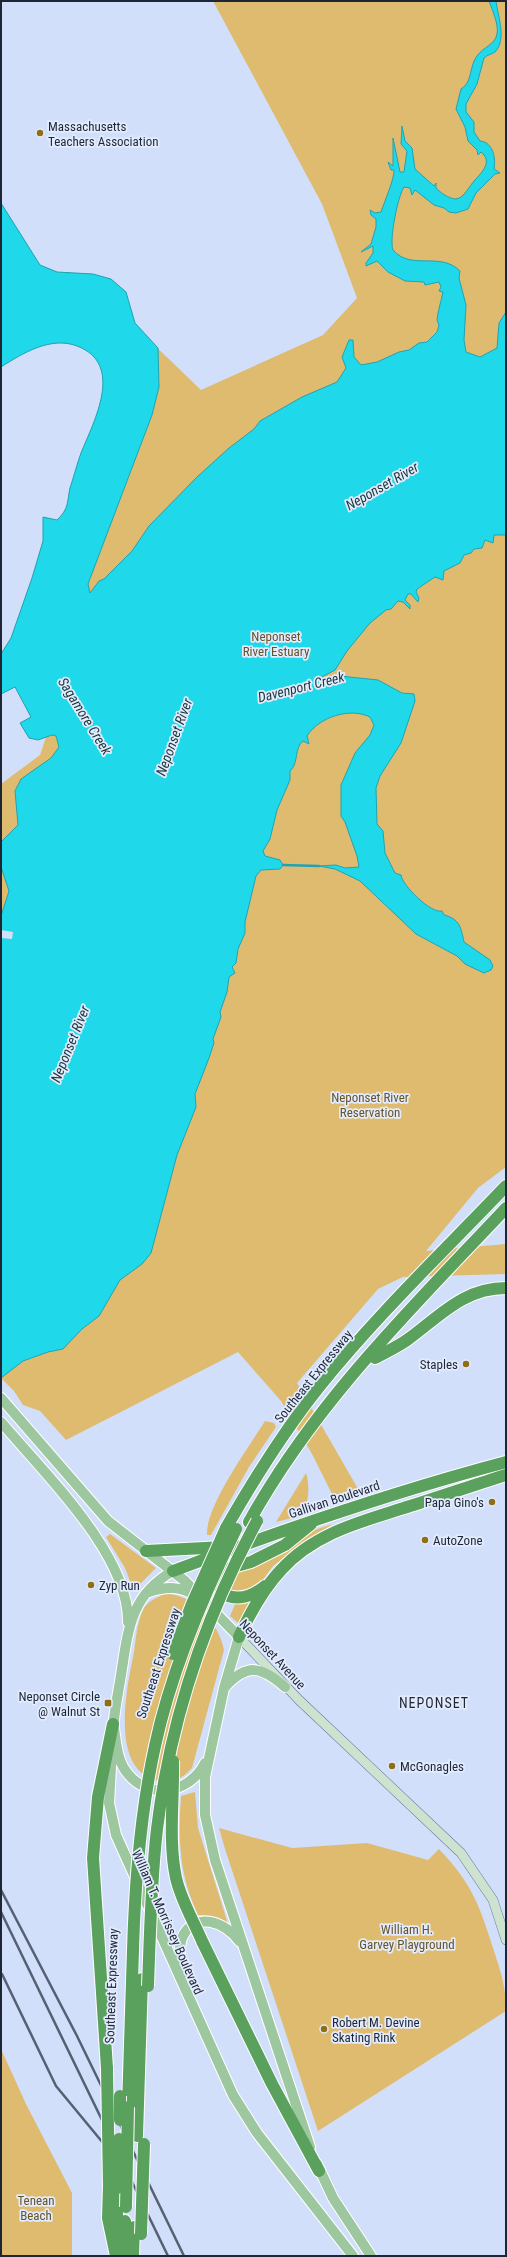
<svg xmlns="http://www.w3.org/2000/svg" width="507" height="2257" font-family="'Roboto Condensed',sans-serif">
<style>
.green{fill:#dfbb70}
.water{fill:#1fd8e9;stroke:#1fa3b3}
.pier{fill:#d2dffa}
.lines{fill:none;stroke-linecap:round;stroke-linejoin:round}
.stream{stroke:#1fa3b3;stroke-width:2.5}
.secondary-casing{stroke:#64779f;stroke-width:10}
.primary-casing{stroke:#fff;stroke-width:12}
.highway-casing{stroke:#fff;stroke-width:14}
.secondary{stroke:#cee3cf;stroke-width:9}
.primary{stroke:#9dc79e;stroke-width:10}
.highway{stroke:#5ba15e;stroke-width:12}
.rail{stroke:#566073;stroke-width:2.5}
.highway-bridge-casing{stroke:#fff;stroke-width:14;stroke-linecap:butt}
.highway-bridge{stroke:#5ba15e;stroke-width:12}
.poi-dot{fill:#906e14;stroke:#e3ecfe;stroke-width:1.5}
.labels{text-anchor:middle;stroke-width:3.5;stroke-linejoin:round;paint-order:stroke}
.poi-label{font-size:13px;fill:#1e2636;stroke:#e3ecfe;text-anchor:start}
.park-label{font-size:13px;fill:#665328;stroke:#e3ecfe}
.street-label{font-size:13px;fill:#1e2636;stroke:#e3ecfe}
.water-label{font-size:14px;font-style:italic;fill:#1b3639;stroke:#e3ecfe}
.neighbourhood-label{font-size:14px;letter-spacing:1px;fill:#1e2636;stroke:#e3ecfe}
</style>
<rect width="100%" height="100%" fill="#d2dffa"/>
<!-- green -->
<path class="green" d="M213,1H506V1167L478,1188L426,1251L506,1244V1274L403,1277L378,1289L297,1383L361,1494L336,1502L312,1454L281,1401L238,1352L66,1440L40,1411L23,1405L14,1391L1,1378V784L40,755L46,737L38,740L29,738L20,723L31,717L15,687L1,694V654L11,638L32,578L43,541V517L57,520C69,509 67,502 70,488C74,476 77,464 81,453C94,421 125,364 77,346C51,336 23,353 1,367V203L40,265L57,272L93,274L111,279L126,292L135,323L147,338L201,390L323,335L357,298L322,204Z
M265,1421L274,1423L276,1427L249,1467L211,1535H207C205,1507 249,1447 265,1421Z
M306,1473C310,1485 310,1508 298,1515C292,1519 282,1520 276,1522Z
M333,1524L301,1545L273,1566L256,1589L240,1593L222,1587L229,1571L311,1531Z
M110,1534L156,1568L135,1589H133L125,1568L106,1537Z
M164,1594C193,1593 219,1623 224,1650L192,1768C183,1778 174,1783 160,1781C108,1773 127,1687 134,1652C136,1638 137,1621 144,1608C148,1601 157,1598 164,1594Z
M254,1597L238,1623L230,1616L236,1602Z
M195,1792L198,1828L228,1924C219,1916 210,1915 198,1915C179,1874 178,1840 181,1796Z
M219,1828L292,1848L367,1843L428,1860L439,1849C472,1884 479,1904 493,1948C501,1973 506,1985 506,2011L318,2131L225,1849Z
M1,2049L26,2104L72,2193V2256H1Z"/>
<!-- water -->
<path class="water" d="M489,1H496C498,17 507,39 495,52C492,54 487,55 484,58L477,84L466,104V112L474,122V132L480,141C493,142 496,158 494,169L500,173L495,174L476,193L468,209L456,213L449,212L444,208L434,205L415,190L412,195L410,188L404,187C398,196 389,239 393,250C411,271 440,251 460,271L459,278L466,305L464,340L466,352L480,357L497,348L499,323L506,312V535H494L493,543L485,540L482,548L474,549L471,553L464,555L460,563L444,571L443,580L435,577L417,589L416,592L419,598L418,602L411,594H408L405,600L410,605V609L403,602L398,601L391,609L386,610L370,623L347,651L335,670L322,677L324,679L340,676L378,680L402,693L414,694L415,701L401,743L380,776L376,788L377,824L383,831L385,853L395,873L401,875C402,885 431,914 442,911L444,915C460,919 461,928 464,942L490,960L493,966L491,970L484,973L465,964L457,956L416,934L360,881L335,869L319,866L336,865L345,868L359,867L357,856L345,822L341,816V785L355,753L370,735L374,725L370,717C350,707 319,717 307,736L309,744L303,741C294,748 299,763 290,771V780L277,810L270,839L263,851L265,856L280,860L283,865L280,869L261,870L256,876L245,922V933L238,949L236,963L232,967L235,973L229,977L227,992L220,1012L221,1017L213,1039L214,1043L209,1058L195,1094L196,1107L177,1155L151,1253L142,1264L120,1280L99,1316L82,1329L63,1349L48,1352L23,1361L1,1378V916L9,891L1,867V842L18,825L15,791L21,779L51,758L59,747L56,736L52,735L38,740L29,738L20,723L31,717L15,687L1,694V654L11,638L32,578L43,541V517L57,520C69,509 67,502 70,488C74,476 77,464 81,453C94,421 125,364 77,346C51,336 23,353 1,367V203L40,265L57,272L93,274L111,279L126,292L135,323L158,348L159,387L152,415L88,584L90,593L99,581L104,579L132,551L149,526L197,477L229,448L254,429L260,421L302,397L337,382L346,368L342,357L349,340H353L354,357L361,365L377,362L399,352L409,350L419,343L427,342L437,332L439,325L437,320C438,310 441,302 443,292L439,291L441,287L439,282L425,285L424,282L405,281L388,272L377,261L366,266V263L373,253V246L361,252L371,244L376,227V219L371,215L370,210L375,213L381,212C384,203 395,177 394,170H391L388,162L393,166V138L400,172H404L407,151L401,144L402,126L405,141L412,148L415,169L434,186L436,183V188C441,193 448,198 455,199C464,199 469,186 475,180C482,172 493,162 481,152L478,155L477,150L468,141L465,127L456,109L461,89C473,82 469,66 477,56C483,47 495,45 497,34C499,24 492,10 489,1Z"/>
<!-- pier -->
<path class="pier" d="M1,930L13,932L12,939L1,938Z"/>
<g class="lines">
<!-- stream -->
<path class="stream" d="M283,865L319,866"/>
<!-- secondary casing -->
<g class="secondary-casing">
<path id="secondary" d="M239,1637L299,1700L461,1853L493,1900L506,1940"/>
</g>
<!-- primary casing -->
<g class="primary-casing">
<path id="primary" d="M1,1398L108,1521L185,1581L239,1637L224,1688L205,1777V1815L215,1860L310,2147
M1,1422C43,1472 129,1554 128,1622
M149,1592C167,1586 181,1586 198,1597
M225,1687C247,1663 261,1666 285,1687
M114,1728C116,1742 117,1758 125,1770C146,1801 189,1795 205,1763
M113,1730C114,1712 118,1694 121,1675C128,1631 130,1595 173,1571
M112,1750L109,1803L116,1835L233,2095L257,2133L353,2256
M181,1976C180,1964 178,1950 182,1938C194,1910 226,1922 239,1941
M317,2164L333,2198L371,2256"/>
</g>
<!-- highway casing -->
<g class="highway-casing">
<path id="highway" d="M375,1358C386,1352 397,1347 407,1340C439,1317 463,1288 506,1288
M249,1522C316,1401 412,1308 506,1208
M226,1528C254,1479 284,1431 319,1387C376,1316 443,1252 506,1186
M146,1551L224,1547
M173,1571C282,1530 393,1492 506,1462
M265,1586C253,1596 237,1602 222,1593L219,1583L226,1569L251,1562L285,1545L311,1524
M239,1637C250,1613 263,1589 281,1570C315,1532 364,1521 410,1506C442,1496 474,1485 506,1475
M202,1941L272,2084L319,2171
M107,2068L93,1858L98,1797L113,1724
M128,2107L133,1950
M137,2136L142,1979
M109,2186L108,2218L116,2256
M117,2235V2188
M124,2256L125,2221
M133,2256L134,2227"/>
</g>
<!-- secondary -->
<use href="#secondary" class="secondary"/>
<!-- primary -->
<use href="#primary" class="primary"/>
<!-- highway -->
<use href="#highway" class="highway"/>
<!-- rail -->
<path class="rail" d="M1,1890L77,2036L184,2256
M1,1912L168,2256
M2,1974L56,2086L113,2155"/>
<!-- highway-bridge casing -->
<g class="highway-bridge-casing">
<path id="highway-bridge" d="M173,1654L192,1604L226,1528
M173,1761C174,1800 168,1840 176,1878C181,1900 193,1920 202,1941
M133,1950C135,1881 140,1814 155,1746C171,1671 202,1598 236,1529
M148,1986C150,1934 151,1881 157,1829C170,1721 205,1617 257,1521
M107,2068L109,2186
M120,2120V2096
M117,2188L119,2139
M126,2207L128,2107
M141,2234L144,2144"/>
</g>
<!-- highway-bridge -->
<use href="#highway-bridge" class="highway-bridge"/>
</g>
<!-- markers -->
<g class="poi-dot">
<circle cx="40" cy="133" r="4"/>
<circle cx="466" cy="1364" r="4"/>
<circle cx="492" cy="1502" r="4"/>
<circle cx="425" cy="1540" r="4"/>
<circle cx="91" cy="1585" r="4"/>
<rect x="104" y="1699" width="8" height="8" rx="2"/>
<circle cx="392" cy="1766" r="4"/>
<circle cx="324" cy="2029" r="4"/>
</g>
<g class="labels">
<!-- poi labels -->
<g class="poi-label">
<text x="48" y="131">Massachusetts<tspan x="48" dy="15">Teachers Association</tspan></text>
<text x="458" y="1369" text-anchor="end">Staples</text>
<text x="484" y="1507" text-anchor="end">Papa Gino's</text>
<text x="433" y="1545">AutoZone</text>
<text x="99" y="1590">Zyp Run</text>
<text x="100" y="1701" text-anchor="end">Neponset Circle<tspan x="100" dy="15">@ Walnut St</tspan></text>
<text x="400" y="1771">McGonagles</text>
<text x="332" y="2027">Robert M. Devine<tspan x="332" dy="15">Skating Rink</tspan></text>
</g>
<!-- park labels -->
<g class="park-label">
<text x="276" y="641">Neponset<tspan x="276" dy="15">River Estuary</tspan></text>
<text x="370" y="1102">Neponset River<tspan x="370" dy="15">Reservation</tspan></text>
<text x="407" y="1934">William H.<tspan x="407" dy="15">Garvey Playground</tspan></text>
<text x="36" y="2205">Tenean<tspan x="36" dy="15">Beach</tspan></text>
</g>
<!-- street labels -->
<g class="street-label">
<text transform="translate(313 1376) rotate(-51)" y="5">Southeast Expressway</text>
<text transform="translate(334 1499) rotate(-18)" y="5">Gallivan Boulevard</text>
<text transform="translate(273 1654) rotate(47)" y="5">Neponset Avenue</text>
<text transform="translate(158 1663) rotate(-72)" y="5">Southeast Expressway</text>
<text transform="translate(168 1922) rotate(66)" y="5">William T. Morrissey Boulevard</text>
<text transform="translate(111 1986) rotate(-88)" y="5">Southeast Expressway</text>
</g>
<!-- water labels -->
<g class="water-label">
<text transform="translate(382 486) rotate(-30)" y="5">Neponset River</text>
<text transform="translate(301 687) rotate(-14)" y="5">Davenport Creek</text>
<text transform="translate(85 716) rotate(58)" y="5">Sagamore Creek</text>
<text transform="translate(174 737) rotate(-70)" y="5">Neponset River</text>
<text transform="translate(70 1044) rotate(-68)" y="5">Neponset River</text>
</g>
<!-- neighbourhood labels -->
<g class="neighbourhood-label">
<text x="434" y="1708">NEPONSET</text>
</g>
</g>
<!-- border -->
<rect width="507" height="2257" fill="none" stroke="#1e2636" stroke-width="4"/>
</svg>
